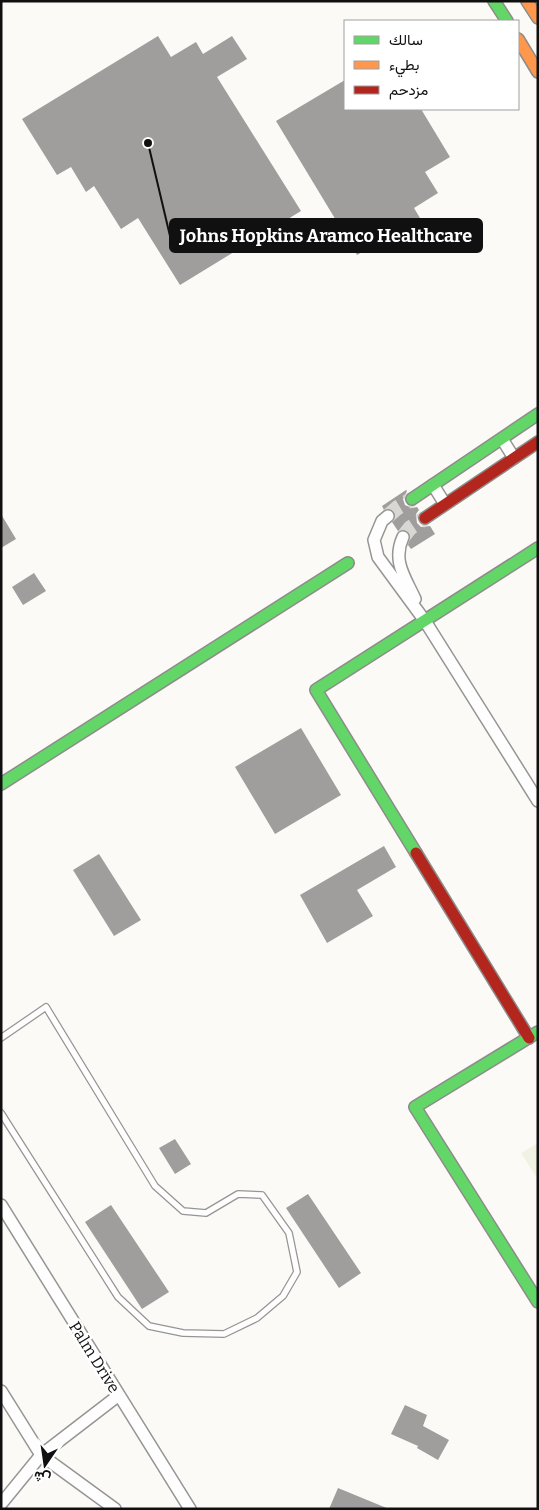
<svg xmlns="http://www.w3.org/2000/svg" width="539" height="1510" font-family="Bitter,Vazirmatn,serif">
<style>
.pitch{fill:#f0f3e3}
.building{fill:#a09e9c}
.lines{fill:none;stroke-linecap:round;stroke-linejoin:round}
.secondary-tunnel{stroke:#d9d7d4;stroke-width:15;stroke-dasharray:15 8;stroke-linecap:butt}
.lane-casing{stroke:#969594;stroke-width:8}
.street-casing{stroke:#969594;stroke-width:14}
.fast-casing{stroke:#8d8c8b;stroke-width:14}
.slow-casing{stroke:#8d8c8b;stroke-width:14}
.jam-casing{stroke:#8d8c8b;stroke-width:14}
.lane{stroke:#fffefe;stroke-width:5.5}
.street{stroke:#fffefe;stroke-width:11}
.fast{stroke:#63d668;stroke-width:11}
.slow{stroke:#ff974d;stroke-width:11}
.jam{stroke:#b3261e;stroke-width:11}
.labels{text-anchor:middle;stroke-width:5;stroke-linejoin:round;paint-order:stroke}
.street-label{font-size:16px;fill:#101010;stroke:#fff}
.leader{fill:none;stroke:#101010;stroke-width:2}
.callout-dot{fill:#101010;stroke:#fff;stroke-width:2}
.callout{fill:#101010;stroke:#101010;stroke-width:2}
.callout-label{font-size:18px;text-anchor:middle;font-weight:bold;fill:#fff}
</style>
<rect width="100%" height="100%" fill="#fcfaf7"/>
<!-- pitch -->
<path class="pitch" d="M538,1143V1180L521,1153Z"/>
<!-- building -->
<path class="building" d="M158,36L171,57L196,42L203,54L232,36L247,59L217,77L301,211L180,285L138,218L121,229L94,186L86,192L71,167L57,175L22,119Z
M345,80V109H421L450,157L425,172L438,193L414,208L420,218L357,255L276,121Z
M406,490L407,491L403,499L405,505L412,508L417,507L419,510L416,514L417,523L421,527L430,526L435,534L411,549L408,545L410,536L409,533L405,530L398,531L392,522L395,518L394,512L390,509L384,510L382,506Z
M1,514L16,539L1,548Z
M34,573L46,591L23,605L12,587Z
M301,728L341,795L275,834L235,767Z
M384,846L396,867L357,890L373,916L327,943L300,895Z
M99,854L141,920L114,936L73,870Z
M175,1139L191,1164L175,1174L159,1148Z
M308,1194L361,1273L339,1288L286,1208Z
M111,1205L169,1292L142,1309L85,1222Z
M405,1405L427,1415L423,1426L449,1440L438,1460L417,1448L418,1446L391,1434Z
M338,1488L389,1509H329Z"/>
<g class="lines">
<!-- secondary-tunnel -->
<path class="secondary-tunnel" d="M388,516L397,508L412,499
M403,537L410,528L425,518"/>
<!-- lane casing -->
<g class="lane-casing">
<path id="lane" d="M1,1038L46,1007L155,1186L183,1211L206,1213L238,1194L262,1195L289,1233L297,1272L283,1296L257,1318L224,1334L183,1333L149,1326L118,1297L1,1113"/>
</g>
<!-- street casing -->
<g class="street-casing">
<path id="street" d="M502,439L514,458
M433,485L445,504
M388,516L382,521L374,540L378,557L425,621L538,801
M403,537C392,561 405,577 415,599
M1,1205L190,1509
M1,1391L41,1455L115,1509
M1,1504L41,1455L119,1395"/>
</g>
<!-- fast casing -->
<g class="fast-casing">
<path id="fast" d="M494,1L507,21
M412,499L538,414
M1,784L348,563
M416,853L316,690L538,548
M538,1032L415,1107L538,1302"/>
</g>
<!-- slow casing -->
<g class="slow-casing">
<path id="slow" d="M527,1L538,18
M518,39L538,72"/>
</g>
<!-- jam casing -->
<g class="jam-casing">
<path id="jam" d="M425,518L538,442
M416,853L529,1038"/>
</g>
<!-- lane -->
<use href="#lane" class="lane"/>
<!-- street -->
<use href="#street" class="street"/>
<!-- fast -->
<use href="#fast" class="fast"/>
<!-- slow -->
<use href="#slow" class="slow"/>
<!-- jam -->
<use href="#jam" class="jam"/>
</g>
<g class="labels">
<!-- street labels -->
<g class="street-label">
<text transform="translate(95 1357) rotate(58)" y="6">Palm Drive</text>
</g>
</g>
<!-- callouts -->
<path class="leader" d="M148 143L170 236"/>
<circle class="callout-dot" cx="148" cy="143" r="5"/>
<rect class="callout" x="170" y="219" width="312" height="33" rx="5"/>
<g class="callout-label">
<text x="326" y="242">Johns Hopkins Aramco Healthcare</text>
</g>
<!-- border -->
<rect width="539" height="1510" fill="none" stroke="#101010" stroke-width="5"/>
<!-- legend -->
<rect x="344" y="20" width="175" height="90" fill="#ffffff" stroke="#9f9f9f"/>
<rect x="354" y="36" width="25" height="8" fill="#63d668" stroke="#9f9f9f"/>
<text x="389" y="45" font-size="15" fill="#101010">سالك</text>
<rect x="354" y="61" width="25" height="8" fill="#ff974d" stroke="#9f9f9f"/>
<text x="389" y="70" font-size="15" fill="#101010">بطيء</text>
<rect x="354" y="86" width="25" height="8" fill="#b3261e" stroke="#9f9f9f"/>
<text x="389" y="95" font-size="15" fill="#101010">مزدحم</text>
<!-- north arrow -->
<g transform="translate(45 1465) rotate(193)" stroke="#ffffff" stroke-width="4" paint-order="stroke">
<path d="M0-4L9 19L0 12L-9 19Z" fill="#101010"/>
<text y="-8" font-size="14" font-weight="bold" text-anchor="middle" fill="#101010">ش</text>
</g>
</svg>
